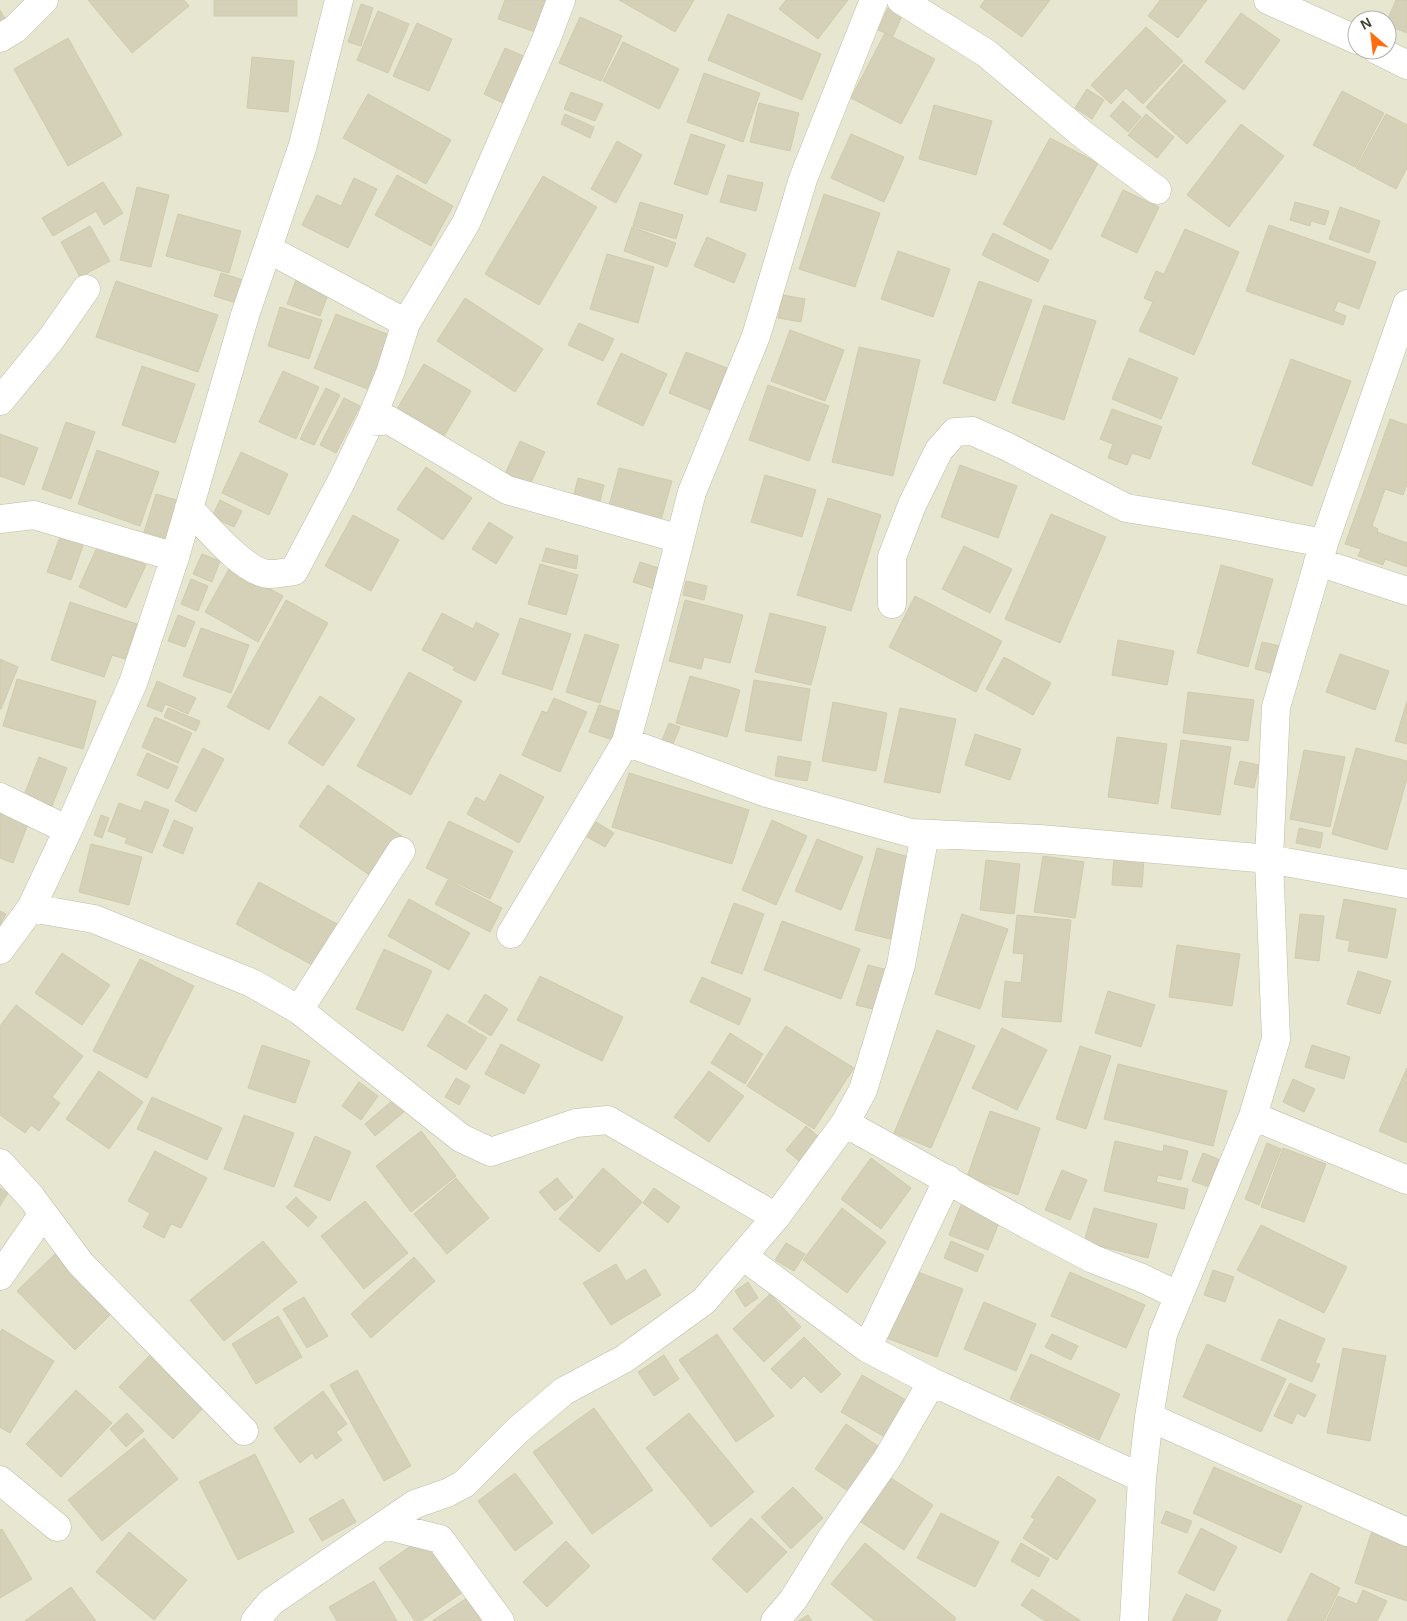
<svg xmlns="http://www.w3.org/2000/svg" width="1407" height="1621" font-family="Helvetica,sans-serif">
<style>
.residential{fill:#e7e6d1;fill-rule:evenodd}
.building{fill:#d5d1b8;stroke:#d0cbab}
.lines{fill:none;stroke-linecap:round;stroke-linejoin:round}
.minor-casing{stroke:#bfbca6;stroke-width:29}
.minor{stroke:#fff;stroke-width:28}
</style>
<rect width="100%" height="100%" fill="#f3f2e3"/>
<!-- residential -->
<path class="residential" d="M0,0H1407V1621H0ZM1357,20H1387V50H1357Z"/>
<!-- building -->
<path class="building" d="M88,0H184L189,6L132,53Z
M214,0H297V16H214Z
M505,0H553L541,34L498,19Z
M619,0H694L675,32Z
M786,0H848L818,39L779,9Z
M985,0H1050L1022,37L980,7Z
M1160,0H1207L1178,38L1148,16Z
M1396,0H1407V33L1387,25V21Z
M361,4L373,8L361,46L348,42Z
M888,8L903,14L893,36L878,30Z
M0,10L7,22L0,26Z
M378,11L409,24L388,73L357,60Z
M1241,13L1280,40L1244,90L1205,62Z
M728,14L821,54L802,100L708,60Z
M580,17L622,36L601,81L559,63Z
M417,23L452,39L429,91L393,76Z
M1146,27L1183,61L1143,104L1126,88L1111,104L1091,85Z
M885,33L935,59L901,124L851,98Z
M68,38L122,135L68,166L14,69Z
M623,42L679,69L659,109L603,81Z
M505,48L528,58L507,105L484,94Z
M252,57L294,61L288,112L247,108Z
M1184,64L1226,101L1187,144L1146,107Z
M704,73L760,93L743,142L687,122Z
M1087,89L1104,100L1092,119L1075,108Z
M1342,91L1384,113L1355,167L1313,145Z
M571,92L603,104L595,121L564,109Z
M368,94L451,140L426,184L343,138Z
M1123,101L1141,117L1128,132L1110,116Z
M759,103L799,113L790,151L750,142Z
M934,105L992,121L976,175L919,159Z
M565,114L594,127L590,138L561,124Z
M1146,114L1174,137L1157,158L1128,135Z
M1386,114L1407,125V168L1396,189L1356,168Z
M1241,124L1284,156L1229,227L1187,195Z
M691,134L725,145L707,195L674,184Z
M851,134L904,157L884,202L831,178Z
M1050,138L1098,163L1051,250L1003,224Z
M617,141L642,155L616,203L591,189Z
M397,175L453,206L431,246L375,215Z
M728,175L763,183L756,211L720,202Z
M543,176L597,207L539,305L485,274Z
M354,178L377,189L348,248L302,225L317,195L341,206Z
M103,182L123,213L104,225L96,211L53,236L42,218Z
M137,187L169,195L151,267L120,260Z
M1123,190L1159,207L1137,253L1101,236Z
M824,194L880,213L855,287L799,269Z
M640,202L683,215L676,239L633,226Z
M1295,202L1329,211L1325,225L1311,221L1310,226L1290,220Z
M1340,207L1380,221L1369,253L1329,239Z
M178,214L241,231L229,273L166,256Z
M1269,225L1376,262L1359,309L1338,301L1334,311L1346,316L1343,325L1246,291Z
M90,226L110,261L80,277L61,242Z
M632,227L676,243L667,267L624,251Z
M1185,229L1239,252L1194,355L1139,331L1153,302L1144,298L1156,271L1164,274Z
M993,233L1049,260L1038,282L982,255Z
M707,237L746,254L734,283L694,266Z
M898,251L950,269L933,317L881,299Z
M607,254L654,267L638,323L590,309Z
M221,273L243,280L236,303L214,296Z
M296,280L329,292L320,316L287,304Z
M116,281L218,315L198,372L96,337Z
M979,281L1032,300L995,401L943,383Z
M783,295L805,299L801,322L778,318Z
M465,298L543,349L515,392L437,341Z
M1044,305L1096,321L1064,420L1012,403Z
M280,307L322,320L309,359L268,346Z
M336,314L392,336L370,390L314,368Z
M579,323L614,339L603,361L568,345Z
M790,330L844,350L825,401L771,381Z
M859,347L920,360L893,476L832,462Z
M686,352L727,368L710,410L669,393Z
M621,353L667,374L643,426L597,404Z
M1129,358L1178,378L1161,419L1112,399Z
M1291,359L1351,381L1312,486L1252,464Z
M424,364L471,391L441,441L394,414Z
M142,366L195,384L175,443L122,425Z
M283,371L319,387L296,439L259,422Z
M768,385L829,406L809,461L749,440Z
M326,388L340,395L314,445L300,439Z
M344,398L360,406L336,453L320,445Z
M1112,409L1162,427L1150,459L1132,453L1127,465L1108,458L1113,444L1100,439Z
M1390,419L1407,425V484L1403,495L1385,489L1372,526L1378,529L1377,532L1407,543V567L1385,559L1383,565L1358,556L1361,549L1345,544Z
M66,422L95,432L71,499L42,489Z
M0,434L38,448L24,485L0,476Z
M520,441L545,452L530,485L505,474Z
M97,450L159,472L140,526L78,504Z
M241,452L288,474L269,515L222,493Z
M960,465L1017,486L998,538L941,517Z
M426,467L472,498L443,540L397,509Z
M619,468L672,481L661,520L609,506Z
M765,475L816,490L802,537L751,522Z
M578,478L604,485L598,509L572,502Z
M156,494L180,501L168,539L144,532Z
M828,498L881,515L851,611L797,595Z
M220,500L242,511L234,527L212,517Z
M1051,514L1106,537L1060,643L1005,619Z
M353,515L399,540L371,591L325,566Z
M489,522L513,537L496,564L472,549Z
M63,529L86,537L71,580L47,572Z
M99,543L146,565L126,608L79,587Z
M964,546L1012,569L990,613L942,589Z
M546,548L578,556L576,569L542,561Z
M202,554L220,561L212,582L193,574Z
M640,562L665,570L658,590L633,582Z
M540,564L578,575L566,615L528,604Z
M1221,565L1273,579L1248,667L1197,653Z
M230,567L283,596L258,642L205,612Z
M191,579L208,586L198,611L181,604Z
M686,581L707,586L704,600L683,595Z
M915,596L1002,641L976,692L889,647Z
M286,600L328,623L269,730L227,707Z
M685,600L743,615L730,663L704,657L701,669L669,661Z
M70,602L137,624L125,659L112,655L104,677L51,660Z
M442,613L473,629L476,622L499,634L475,681L453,670L455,667L422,650Z
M770,613L826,627L811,685L755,672Z
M178,615L195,622L185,647L168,641Z
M520,618L571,634L552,690L502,674Z
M201,628L249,645L231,693L183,676Z
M585,634L619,645L600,703L566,692Z
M1118,640L1174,651L1167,685L1112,675Z
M1262,642L1281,646L1275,674L1255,669Z
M1340,654L1389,671L1375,710L1326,692Z
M1004,657L1051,683L1033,715L986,689Z
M0,659L18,667L1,709H0Z
M409,672L462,701L411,795L357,766Z
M690,676L740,690L727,737L676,723Z
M17,679L96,701L83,749L3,726Z
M754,680L810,689L801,741L745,731Z
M157,681L196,698L188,714L165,704L162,712L147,706Z
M1188,692L1254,700L1248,741L1183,733Z
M320,696L355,719L323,766L288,743Z
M554,698L587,712L560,772L522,755L542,711L547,713Z
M1407,701V744L1395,741Z
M833,702L887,713L876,771L822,761Z
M599,705L622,712L613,740L589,732Z
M168,708L200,721L196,731L164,717Z
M900,708L956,719L940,793L884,782Z
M155,717L192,733L178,763L142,747Z
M669,723L680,727L673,744L662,740Z
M975,734L1021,749L1010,780L965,765Z
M1117,737L1167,744L1158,804L1108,797Z
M1181,740L1231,747L1220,815L1171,808Z
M203,748L224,759L196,812L175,801Z
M1356,748L1407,761V778L1387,850L1332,834Z
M1304,750L1345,757L1330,827L1290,819Z
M147,753L178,767L168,789L137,775Z
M778,756L811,762L807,781L775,776Z
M39,757L67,768L52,806L24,795Z
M1240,761L1259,765L1254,788L1234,784Z
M629,773L749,810L732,864L612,827Z
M500,774L544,797L519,843L467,814L476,797L485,802Z
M328,785L406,839L378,881L299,826Z
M145,801L169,810L152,853L125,843L127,838L108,831L119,803L141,811Z
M0,804L31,816L13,863L0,858Z
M101,815L109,818L102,838L94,835Z
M174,820L193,828L183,854L163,846Z
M772,820L807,836L776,905L742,890Z
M449,821L513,851L490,899L426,868Z
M596,822L614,833L605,847L587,837Z
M1299,828L1323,833L1320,848L1296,843Z
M817,839L863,857L841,910L795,891Z
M91,844L142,857L129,905L79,892Z
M877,848L916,859L894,940L855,930Z
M1043,856L1084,862L1075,918L1034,912Z
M1114,856L1144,859L1142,887L1112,885Z
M986,860L1020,864L1014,914L980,910Z
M448,880L502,908L490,932L435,904Z
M259,882L339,925L316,967L236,924Z
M409,899L470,933L449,970L388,936Z
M1344,899L1396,909L1387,958L1348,951L1350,941L1336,938Z
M734,903L764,914L742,974L711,963Z
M0,911L6,914L0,925Z
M962,914L1008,929L980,1009L935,994Z
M1300,914L1324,916L1319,961L1295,958Z
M1017,915L1071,920L1061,1022L1002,1017L1005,981L1021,983L1024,954L1013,953Z
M782,921L860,949L841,999L764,970Z
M1177,945L1240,954L1232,1006L1169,997Z
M384,949L432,971L403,1031L356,1009Z
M62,953L110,985L82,1025L35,993Z
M140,959L194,986L147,1078L93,1051Z
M868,965L892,971L881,1011L856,1005Z
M1358,971L1391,981L1380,1014L1347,1004Z
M540,976L623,1017L602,1061L517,1020Z
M702,977L751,999L739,1025L690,1002Z
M1108,991L1155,1005L1141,1047L1095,1033Z
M485,994L508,1009L491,1036L468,1022Z
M16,1005L83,1056L52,1097L60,1103L39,1131L31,1125L25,1133L0,1115V1026Z
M447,1014L487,1038L466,1070L427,1046Z
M786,1026L854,1068L814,1129L747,1086Z
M1002,1028L1047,1050L1017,1110L972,1088Z
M937,1030L975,1046L931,1148L894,1133Z
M730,1033L763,1054L745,1084L711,1063Z
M501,1044L540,1065L524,1094L485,1074Z
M262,1045L310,1061L295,1103L248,1088Z
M1312,1045L1350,1057L1344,1079L1305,1067Z
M1080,1046L1111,1056L1086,1129L1056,1119Z
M1118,1064L1227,1091L1213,1146L1104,1119Z
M1407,1068V1143L1379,1131Z
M99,1071L143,1102L109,1149L66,1119Z
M709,1071L744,1096L709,1142L674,1117Z
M456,1078L470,1086L459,1105L445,1097Z
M1293,1079L1315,1089L1304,1112L1283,1102Z
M359,1082L378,1096L361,1120L342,1106Z
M152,1097L222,1128L207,1160L137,1129Z
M393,1100L404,1112L375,1136L365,1124Z
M990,1111L1040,1128L1018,1195L967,1177Z
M244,1115L294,1133L274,1187L224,1169Z
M806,1126L819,1137L799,1161L786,1150Z
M421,1131L456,1176L411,1212L376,1166Z
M315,1136L351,1152L330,1201L294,1186Z
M1115,1141L1163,1152L1164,1145L1188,1151L1181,1180L1158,1175L1156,1182L1188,1189L1184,1209L1104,1191Z
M1267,1143L1281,1149L1259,1205L1245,1199Z
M1283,1148L1326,1164L1304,1222L1261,1207Z
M155,1151L207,1178L181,1228L171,1224L164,1238L143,1227L150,1213L128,1201Z
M1203,1153L1223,1161L1212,1188L1192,1181Z
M871,1158L911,1188L881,1229L841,1199Z
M603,1168L642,1202L599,1252L559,1219Z
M1062,1170L1087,1180L1070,1220L1045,1210Z
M456,1178L489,1218L447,1254L414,1214Z
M557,1178L573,1197L555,1211L539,1192Z
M0,1188L8,1193L0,1206Z
M654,1188L680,1207L668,1223L643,1203Z
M296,1197L317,1217L308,1227L286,1207Z
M963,1200L1002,1215L988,1250L949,1235Z
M365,1201L408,1253L364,1289L321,1236Z
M842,1208L886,1242L847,1293L803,1260Z
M1094,1208L1157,1224L1148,1258L1084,1242Z
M1261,1225L1347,1267L1324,1313L1237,1270Z
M263,1241L297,1282L224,1341L190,1300Z
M951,1241L984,1255L977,1272L944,1258Z
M786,1243L805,1254L794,1271L775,1260Z
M58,1251L115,1310L75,1350L17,1291Z
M414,1257L435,1281L371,1338L351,1314Z
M616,1264L626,1281L645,1269L661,1295L611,1325L583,1283Z
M910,1269L963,1289L937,1357L884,1337Z
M1213,1270L1234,1277L1225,1302L1204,1295Z
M1070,1272L1145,1305L1126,1348L1051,1316Z
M748,1282L758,1298L745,1307L735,1291Z
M770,1294L801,1327L764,1362L733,1329Z
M304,1297L328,1336L307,1348L283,1309Z
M984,1302L1036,1324L1016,1371L964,1349Z
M278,1316L302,1357L256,1384L232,1344Z
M1279,1319L1325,1339L1315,1363L1320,1364L1312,1382L1261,1360Z
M2,1329L54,1361L10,1433L0,1427V1332Z
M717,1334L774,1416L736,1442L679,1360Z
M1052,1334L1078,1346L1071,1360L1045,1347Z
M804,1337L841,1374L821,1393L804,1376L791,1389L771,1369Z
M1207,1344L1286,1379L1261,1432L1183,1397Z
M1343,1348L1386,1356L1370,1441L1327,1433Z
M155,1350L209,1402L173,1439L119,1387Z
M1031,1354L1120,1394L1099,1440L1010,1399Z
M664,1355L679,1379L654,1396L638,1372Z
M357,1370L411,1466L384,1481L330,1385Z
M862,1375L906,1400L885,1437L841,1412Z
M1290,1383L1316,1395L1305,1417L1297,1413L1292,1424L1274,1416Z
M76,1390L112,1423L61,1477L26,1444Z
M323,1391L347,1424L336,1432L342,1440L316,1459L312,1453L300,1463L274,1428Z
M594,1408L653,1490L592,1534L533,1452Z
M127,1413L144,1431L126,1447L110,1429Z
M689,1413L754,1492L711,1527L646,1448Z
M846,1424L882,1449L851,1493L815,1469Z
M144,1438L178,1479L102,1541L68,1500Z
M255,1454L294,1532L238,1560L199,1482Z
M1214,1467L1302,1506L1281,1553L1193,1513Z
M515,1473L553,1523L515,1551L478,1501Z
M1058,1476L1096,1500L1057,1560L1023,1538L1035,1519L1031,1517Z
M889,1477L933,1505L904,1550L861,1522Z
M793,1487L823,1518L791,1549L761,1517Z
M343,1499L356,1522L322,1541L309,1519Z
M1166,1511L1192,1521L1187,1533L1161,1523Z
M941,1513L999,1542L975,1587L917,1558Z
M751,1518L787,1552L747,1593L712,1559Z
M1201,1528L1237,1547L1214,1591L1178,1573Z
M1373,1528L1407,1539V1601L1355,1583Z
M2,1529L32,1579L0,1598V1530Z
M129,1532L187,1580L154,1620L96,1572Z
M424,1537L463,1592L421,1621H415L379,1568Z
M566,1541L590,1566L547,1607L523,1582Z
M865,1543L956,1618L954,1621H875L831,1584Z
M1021,1543L1049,1559L1039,1577L1011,1561Z
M1311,1573L1340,1588L1324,1621H1287Z
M374,1581L397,1621H337L329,1607Z
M71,1587L96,1621H25Z
M1032,1589L1081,1621H1045L1021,1605Z
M1363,1590L1387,1601L1377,1621H1326L1338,1596L1357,1604Z
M1186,1594L1221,1610L1216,1621H1172Z
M467,1598L481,1621H432Z
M808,1615L812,1621H798Z"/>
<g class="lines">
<!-- minor casing -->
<g class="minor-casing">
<path id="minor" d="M901,0L986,53L1081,133L1157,190
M1268,0L1357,40
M0,38L15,29L44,0
M1377,50L1407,65
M268,249L406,323
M0,401L51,339L86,289
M370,422L389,420L507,490L680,539
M189,508C206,526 245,574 270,574C278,574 286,572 294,571L341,482L370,422L390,373L406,323L466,223L546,40L561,0
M0,519L34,515L175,557
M1318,562L1407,591
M892,604V557L912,505L939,450L955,432L972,431L1008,447L1126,508L1219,523L1324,543
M626,742L767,793L911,833L1040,839L1269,859L1407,884
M0,797L68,830
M31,908L94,919L252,983L299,1010L461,1138L491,1152L576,1123L608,1120L776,1217
M511,934L626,742L656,633L692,492L756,336L803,179L874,0
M0,950L31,908L68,830L133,683L175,557L245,315L303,145L339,0
M299,1010L401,851
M1253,1116L1407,1180
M845,1123L1028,1225L1093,1259L1142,1278L1179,1296
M0,1163L31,1197L81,1264L244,1431
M743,1256L867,1348L932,1382L1142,1478
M0,1276L43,1214
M867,1348L948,1179
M1149,1417L1407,1532
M0,1480L57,1527
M384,1525L440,1539L500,1621
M255,1621L271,1602L415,1504L447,1493L464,1484L518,1430L564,1391L624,1359L704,1301L776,1217L845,1123L863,1090L901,965L925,834
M775,1621L793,1600L831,1539L887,1459L932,1382
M1134,1621L1142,1478L1149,1417L1163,1334L1253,1116L1276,1039L1269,859L1276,707L1324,543L1407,304"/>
</g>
<!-- minor -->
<use href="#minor" class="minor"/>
</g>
<!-- north arrow -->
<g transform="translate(1372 35) rotate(332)"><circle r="24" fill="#ffffff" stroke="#b5b4ad"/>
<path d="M0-4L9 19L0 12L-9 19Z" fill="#ff6d0e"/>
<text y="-8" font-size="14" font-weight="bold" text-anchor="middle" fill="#454333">N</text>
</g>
</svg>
